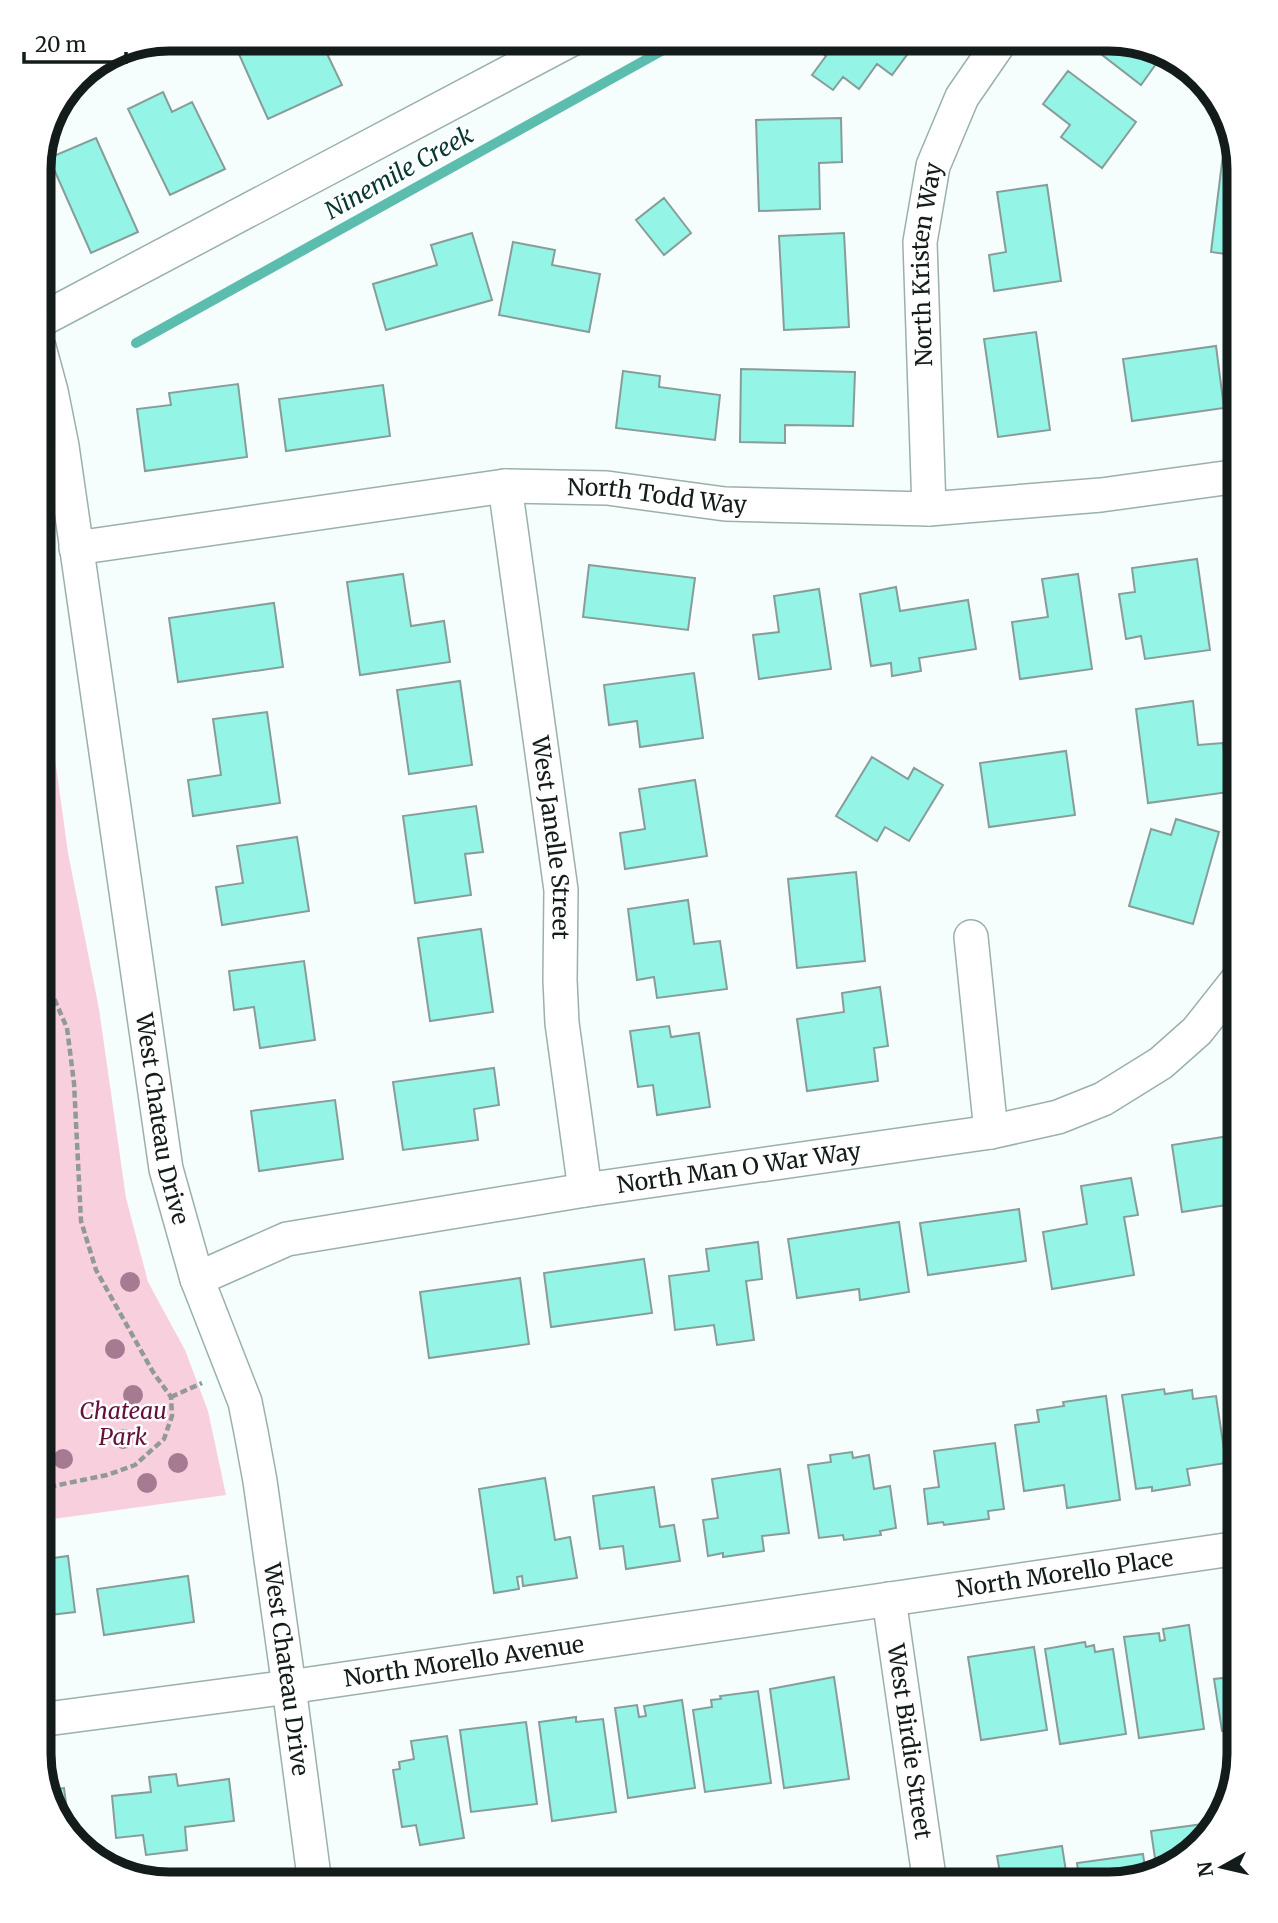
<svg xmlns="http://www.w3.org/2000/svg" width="1278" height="1923" font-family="Merriweather,serif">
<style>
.green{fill:#f8cfdd}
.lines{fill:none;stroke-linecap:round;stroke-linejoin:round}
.stream{stroke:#5cbdaf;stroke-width:10}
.building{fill:#94f4e5;stroke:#879d99;stroke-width:2}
.minor-casing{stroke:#9bb0ac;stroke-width:36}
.path{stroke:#919a98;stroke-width:4.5;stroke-dasharray:7 3.5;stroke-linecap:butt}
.minor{stroke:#fff;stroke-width:33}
.tree{fill:#a67b92}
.labels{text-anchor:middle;stroke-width:5;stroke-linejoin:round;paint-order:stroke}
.street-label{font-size:23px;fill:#131c1a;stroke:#fff}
.park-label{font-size:23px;font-style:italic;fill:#65103b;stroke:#fff}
.water-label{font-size:24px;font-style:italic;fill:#083731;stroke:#fff}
.rim{fill:none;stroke:#131c1a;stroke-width:9}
</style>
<rect width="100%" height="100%" fill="#f5fefc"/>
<!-- green -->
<path class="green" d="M39,642L68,853L99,1009L126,1198L148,1282L185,1350L208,1411L226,1495L39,1521Z"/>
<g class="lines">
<!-- stream -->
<path class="stream" d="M136,343L683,39"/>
</g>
<!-- building -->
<path class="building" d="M268,39H320L342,85L268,119L238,52Z
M814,39H917L918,40L892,75L877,64L859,89L843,77L833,90L812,75L826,56L810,45Z
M1092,39H1118L1163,54L1141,85L1088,44Z
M1068,71L1136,122L1102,168L1061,137L1070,125L1043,104Z
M163,92L172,112L192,102L225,169L170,195L128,109Z
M841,118L842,162L819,163L820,209L759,211L756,120Z
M96,138L138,232L91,253L49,158Z
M1224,146L1234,147L1240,168L1239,256L1211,252Z
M1047,185L1061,281L994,291L989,255L1006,252L997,192Z
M664,198L691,233L664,255L636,220Z
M472,233L492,300L386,330L373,284L437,265L431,245Z
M844,233L849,327L784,330L779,236Z
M513,242L555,250L552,265L600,274L589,332L499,315Z
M1036,332L1050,430L998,437L984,339Z
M1216,346L1224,408L1132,421L1123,359Z
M741,369L855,372L853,426L785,425V443L740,442Z
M623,371L660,376L659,387L720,395L715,440L616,428Z
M238,384L247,457L145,471L137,409L171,405L169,393Z
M383,385L390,436L286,451L279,399Z
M1197,559L1210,650L1145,659L1141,636L1126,639L1119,594L1135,592L1132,568Z
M589,565L695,578L688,630L583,617Z
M403,574L411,626L444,621L450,662L360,675L347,582Z
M1078,574L1092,669L1020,679L1012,622L1048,617L1042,579Z
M896,587L900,611L968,600L976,649L919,658L921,671L892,676L891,663L871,666L860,594Z
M819,589L831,669L759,679L753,635L779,632L774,596Z
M274,603L283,667L178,682L169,618Z
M694,673L703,738L640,747L637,721L609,725L604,685Z
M460,681L472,765L409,774L397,690Z
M1193,701L1198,745L1223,743L1229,792L1148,803L1136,709Z
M267,712L280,803L193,816L188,780L221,775L213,719Z
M1066,751L1075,815L989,827L980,763Z
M872,757L908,779L914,768L943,785L909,841L885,827L877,841L836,816Z
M695,780L707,856L625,869L620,833L645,829L639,789Z
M476,806L483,852L465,854L471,895L415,903L403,816Z
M1176,819L1219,832L1193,924L1129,906L1151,829L1171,835Z
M297,837L309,911L222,925L216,887L243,883L237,846Z
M856,872L865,961L797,968L788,879Z
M688,900L694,944L720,941L727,989L657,998L654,977L637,980L628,909Z
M481,929L493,1012L430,1021L418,938Z
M304,961L315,1040L260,1048L254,1007L234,1010L229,971Z
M880,987L888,1046L874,1048L878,1081L807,1091L797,1019L844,1012L842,993Z
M669,1026L671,1037L699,1033L710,1107L657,1115L653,1085L638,1087L630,1031Z
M494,1068L499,1105L474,1109L478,1140L403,1150L393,1082Z
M335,1100L343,1159L259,1171L251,1111Z
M1239,1109V1203L1182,1212L1172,1145L1235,1135L1231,1110Z
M1131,1178L1138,1215L1124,1217L1134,1275L1052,1289L1043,1232L1087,1224L1081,1186Z
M1019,1209L1026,1261L928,1275L920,1223Z
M899,1222L909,1292L860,1300L859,1289L797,1298L788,1239Z
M758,1242L762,1279L746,1281L754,1340L717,1345L714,1325L675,1330L669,1276L709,1271L706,1249Z
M644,1259L652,1313L551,1327L544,1273Z
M520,1278L529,1344L429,1358L420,1292Z
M1164,1389L1165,1394L1192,1390L1193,1399L1216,1396L1226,1463L1187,1469L1190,1485L1152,1491V1487L1136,1489L1122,1395Z
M1106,1396L1120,1500L1067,1508L1064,1485L1024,1491L1015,1425L1039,1422L1037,1410L1064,1406L1063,1402Z
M995,1443L1004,1509L988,1511L989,1519L944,1525L943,1522L928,1524L924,1489L939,1487L934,1451Z
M852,1452L853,1458L869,1455L874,1489L890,1486L896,1528L880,1531L881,1535L844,1540L843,1535L819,1538L808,1465L831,1462L830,1455Z
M780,1469L789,1533L762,1536L764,1551L723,1557V1553L708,1556L703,1520L718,1518L712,1479Z
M545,1478L555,1540L570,1537L577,1578L523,1586L522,1576L517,1577L519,1589L494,1593L479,1489Z
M654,1487L660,1527L674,1525L680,1561L626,1569L623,1546L600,1549L593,1496Z
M68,1556L75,1612L41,1616L45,1647L39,1648V1560Z
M188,1576L194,1622L104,1635L97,1589Z
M1189,1625L1204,1729L1139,1738L1124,1637L1159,1633L1160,1641L1165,1640L1163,1629Z
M1085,1642L1086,1647L1094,1645L1095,1652L1113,1649L1126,1734L1060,1744L1045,1649Z
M1034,1647L1047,1730L981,1740L968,1657Z
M1239,1660V1729L1222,1731L1214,1679L1232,1677L1230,1661Z
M834,1677L849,1779L784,1788L770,1689Z
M758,1691L771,1783L705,1792L693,1710L712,1707L711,1700L721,1699L720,1696Z
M682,1700L695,1788L628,1798L615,1708L637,1705L639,1717L646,1716L644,1706Z
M576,1717V1722L603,1719L616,1812L552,1821L539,1722Z
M526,1722L537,1804L471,1812L460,1730Z
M447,1736L464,1838L420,1845L416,1825L402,1827L393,1770L400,1769L399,1762L414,1759L411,1741Z
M176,1774L178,1786L229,1779L234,1821L185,1827L187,1850L146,1855L143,1835L116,1838L112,1796L151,1792L149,1777Z
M64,1788L70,1833L56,1819L48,1790Z
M1218,1822L1174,1867L1157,1872L1151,1831Z
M1062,1846L1068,1884H1002L997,1856Z
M1143,1854L1146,1875L1110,1884H1080L1077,1863Z
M863,1874L864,1884H797Z"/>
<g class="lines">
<!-- minor casing -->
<g class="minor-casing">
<g id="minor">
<path d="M39,321L572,39"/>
<path id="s1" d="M39,347L51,391L62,446L166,1169L197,1279L245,1402L251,1432L260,1481L289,1687L315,1884"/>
<path id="s2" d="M505,486L561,890L560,980L562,1023L585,1190"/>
<path id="s3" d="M929,509L920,242L933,166L962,97L1002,39"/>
<path id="s4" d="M76,548L505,486L607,488L725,504L929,509L1101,495L1239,476"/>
<path d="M971,937L991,1132"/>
<path id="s5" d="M197,1279L287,1239L585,1190L991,1132L1058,1117L1103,1099L1161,1063L1197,1031L1239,978"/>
<path id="s6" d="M889,1599L930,1884"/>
<path id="s7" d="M39,1720L289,1687L1239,1548"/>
</g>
</g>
<!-- path -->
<path class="path" d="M171,1397L202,1383
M39,1489L107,1475L135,1465L164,1439L172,1416L171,1397L153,1372L96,1270L81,1221L74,1083L67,1028L53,996L39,979"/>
<!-- minor -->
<use href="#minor" class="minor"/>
</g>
<!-- trees -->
<g class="tree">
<circle cx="130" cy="1282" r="10"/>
<circle cx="115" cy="1349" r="10"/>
<circle cx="133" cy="1395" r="10"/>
<circle cx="123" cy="1439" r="10"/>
<circle cx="63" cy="1459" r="10"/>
<circle cx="178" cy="1463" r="10"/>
<circle cx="147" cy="1483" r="10"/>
</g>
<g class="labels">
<!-- street labels -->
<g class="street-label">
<text dy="8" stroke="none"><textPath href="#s3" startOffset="245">North Kristen Way</textPath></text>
<text dy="8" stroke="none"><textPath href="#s4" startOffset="586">North Todd Way</textPath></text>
<text dy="8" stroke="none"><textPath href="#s2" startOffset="355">West Janelle Street</textPath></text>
<text dy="8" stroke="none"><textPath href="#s1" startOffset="782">West Chateau Drive</textPath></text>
<text dy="8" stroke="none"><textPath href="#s5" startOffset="556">North Man O War Way</textPath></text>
<text dy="8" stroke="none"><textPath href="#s7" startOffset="1036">North Morello Place</textPath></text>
<text dy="8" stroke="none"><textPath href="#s7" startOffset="429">North Morello Avenue</textPath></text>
<text dy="8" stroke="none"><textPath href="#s1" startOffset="1349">West Chateau Drive</textPath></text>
<text dy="8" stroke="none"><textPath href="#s6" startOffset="144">West Birdie Street</textPath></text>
</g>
<!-- park labels -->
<g class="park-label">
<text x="123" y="1419">Chateau<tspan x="123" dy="26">Park</tspan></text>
</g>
<!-- water labels -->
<g class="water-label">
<text transform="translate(399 173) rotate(-29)" y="8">Ninemile Creek</text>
</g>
</g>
<!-- crop -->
<path d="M0 0H1278V1923H0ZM169 51H1109A118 118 0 0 1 1227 169V1754A118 118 0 0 1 1109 1872H169A118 118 0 0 1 51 1754V169A118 118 0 0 1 169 51Z" fill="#fff" fill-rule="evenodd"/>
<path class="rim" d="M169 51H1109A118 118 0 0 1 1227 169V1754A118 118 0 0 1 1109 1872H169A118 118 0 0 1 51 1754V169A118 118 0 0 1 169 51Z"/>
<!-- north arrow -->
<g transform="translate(1222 1867) rotate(262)" stroke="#ffffff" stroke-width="5" paint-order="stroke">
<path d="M0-5L12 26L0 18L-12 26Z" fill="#131c1a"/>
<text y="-10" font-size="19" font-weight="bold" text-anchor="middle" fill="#131c1a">N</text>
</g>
<!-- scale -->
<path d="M24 52v10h102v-10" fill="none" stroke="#131c1a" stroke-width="3.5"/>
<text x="35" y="52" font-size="21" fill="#131c1a" stroke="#ffffff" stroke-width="5" paint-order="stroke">20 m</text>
</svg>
